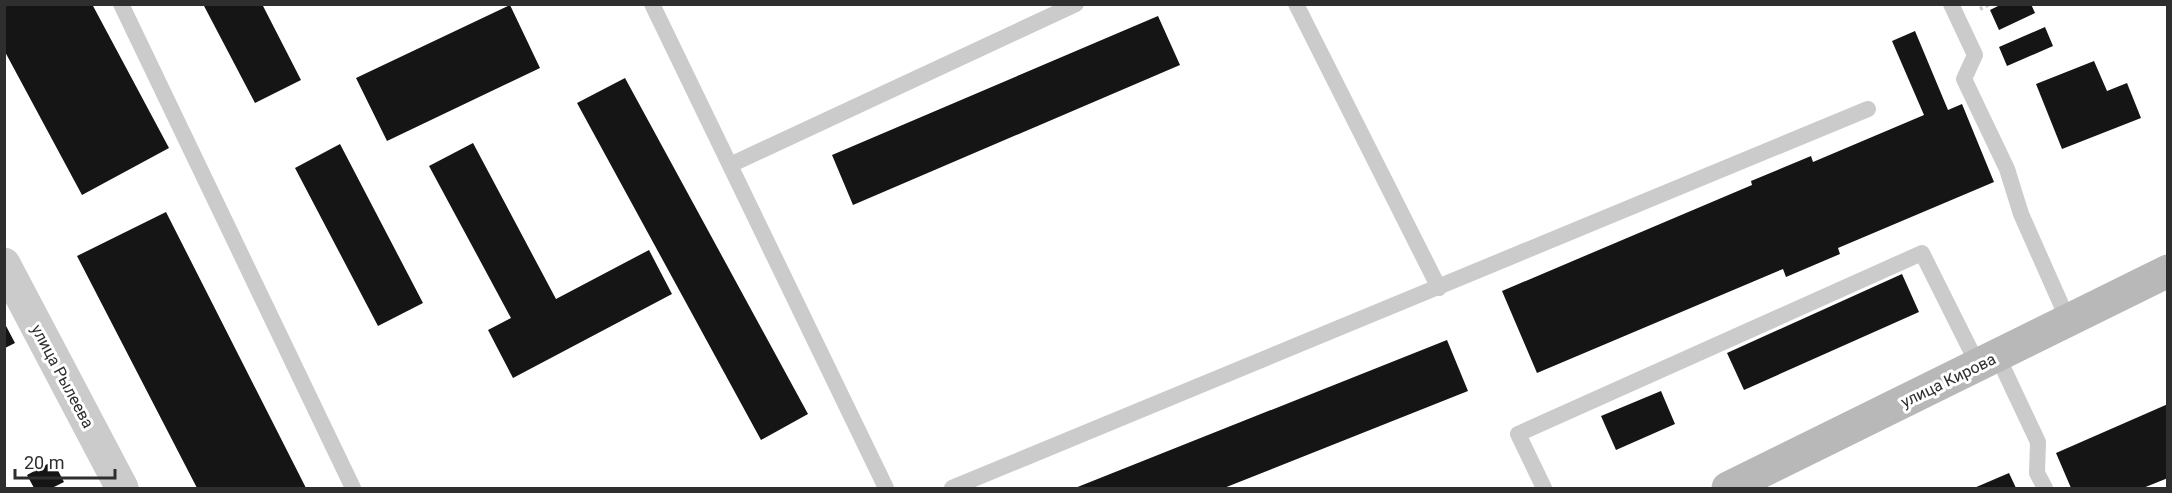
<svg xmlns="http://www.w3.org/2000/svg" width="2172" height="493" font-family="Roboto,sans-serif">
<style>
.building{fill:#151515}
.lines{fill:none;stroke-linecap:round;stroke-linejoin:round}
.path{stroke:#cbcbcb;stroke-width:4;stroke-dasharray:3 3;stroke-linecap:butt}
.service{stroke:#cbcbcb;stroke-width:16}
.minor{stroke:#cbcbcb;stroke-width:33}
.secondary{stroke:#b8b8b8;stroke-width:33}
.labels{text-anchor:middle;stroke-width:6;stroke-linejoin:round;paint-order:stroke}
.street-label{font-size:16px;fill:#2e2e2e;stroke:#fff}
</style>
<rect width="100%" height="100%" fill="#fff"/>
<!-- building -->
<path class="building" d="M4,4H92L169,148L82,195L4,50Z
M203,4H262L301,80L255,103Z
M2002,4H2031L2035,13L1999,30L1990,10Z
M510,5L540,68L387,141L356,78Z
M1158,16L1180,65L853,205L832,155Z
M2045,27L2053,46L2007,66L1999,47Z
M1915,31L1948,110L1962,104L1994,182L1838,248L1840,254L1786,277L1783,269L1537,373L1502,291L1752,185L1751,181L1811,156L1813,162L1924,115L1892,41Z
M2094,61L2107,91L2127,83L2141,118L2062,149L2036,84Z
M625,78L808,414L761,440L577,103Z
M473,143L556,299L649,250L672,294L513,378L488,330L511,318L429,166Z
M340,144L423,303L378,326L295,168Z
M166,212L306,488H197L77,256Z
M1902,274L1919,312L1744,390L1727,353Z
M5,324L15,343L5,348Z
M1447,340L1468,391L1224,488H1075Z
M1661,391L1675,424L1616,450L1601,416Z
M2168,404V478L2143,488H2071L2056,453Z
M53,461L64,482L52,488H34L27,475Z
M2009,473L2016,488H1974Z"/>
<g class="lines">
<!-- path -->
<path class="path" d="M1980,9L1990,4"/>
<!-- service -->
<path class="service" d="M121,4L353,488
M652,4L886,488
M1296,4L1439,288
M1951,4L1975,55L1964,79L2007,169L2021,214L2068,320
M730,165L1076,4
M1997,355L2038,442L2037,473L2045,488
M952,488L1868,109
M1544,488L1518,434L1922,253L1978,365"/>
<!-- minor -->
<path class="minor" d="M4,264L122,488"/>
<!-- secondary -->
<path class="secondary" d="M1728,488L2168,271"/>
</g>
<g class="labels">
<!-- street labels -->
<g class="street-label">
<text transform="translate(63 376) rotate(62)" y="6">улица Рылеева</text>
<text transform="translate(1948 380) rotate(-26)" y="6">улица Кирова</text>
</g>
</g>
<!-- border -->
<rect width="2172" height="493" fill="none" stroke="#2e2e2e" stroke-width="12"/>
<!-- scale -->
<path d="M15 469v9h100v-9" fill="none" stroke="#2e2e2e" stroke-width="3"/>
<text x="24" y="469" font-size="18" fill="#2e2e2e" stroke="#ffffff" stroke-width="4.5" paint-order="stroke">20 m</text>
</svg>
